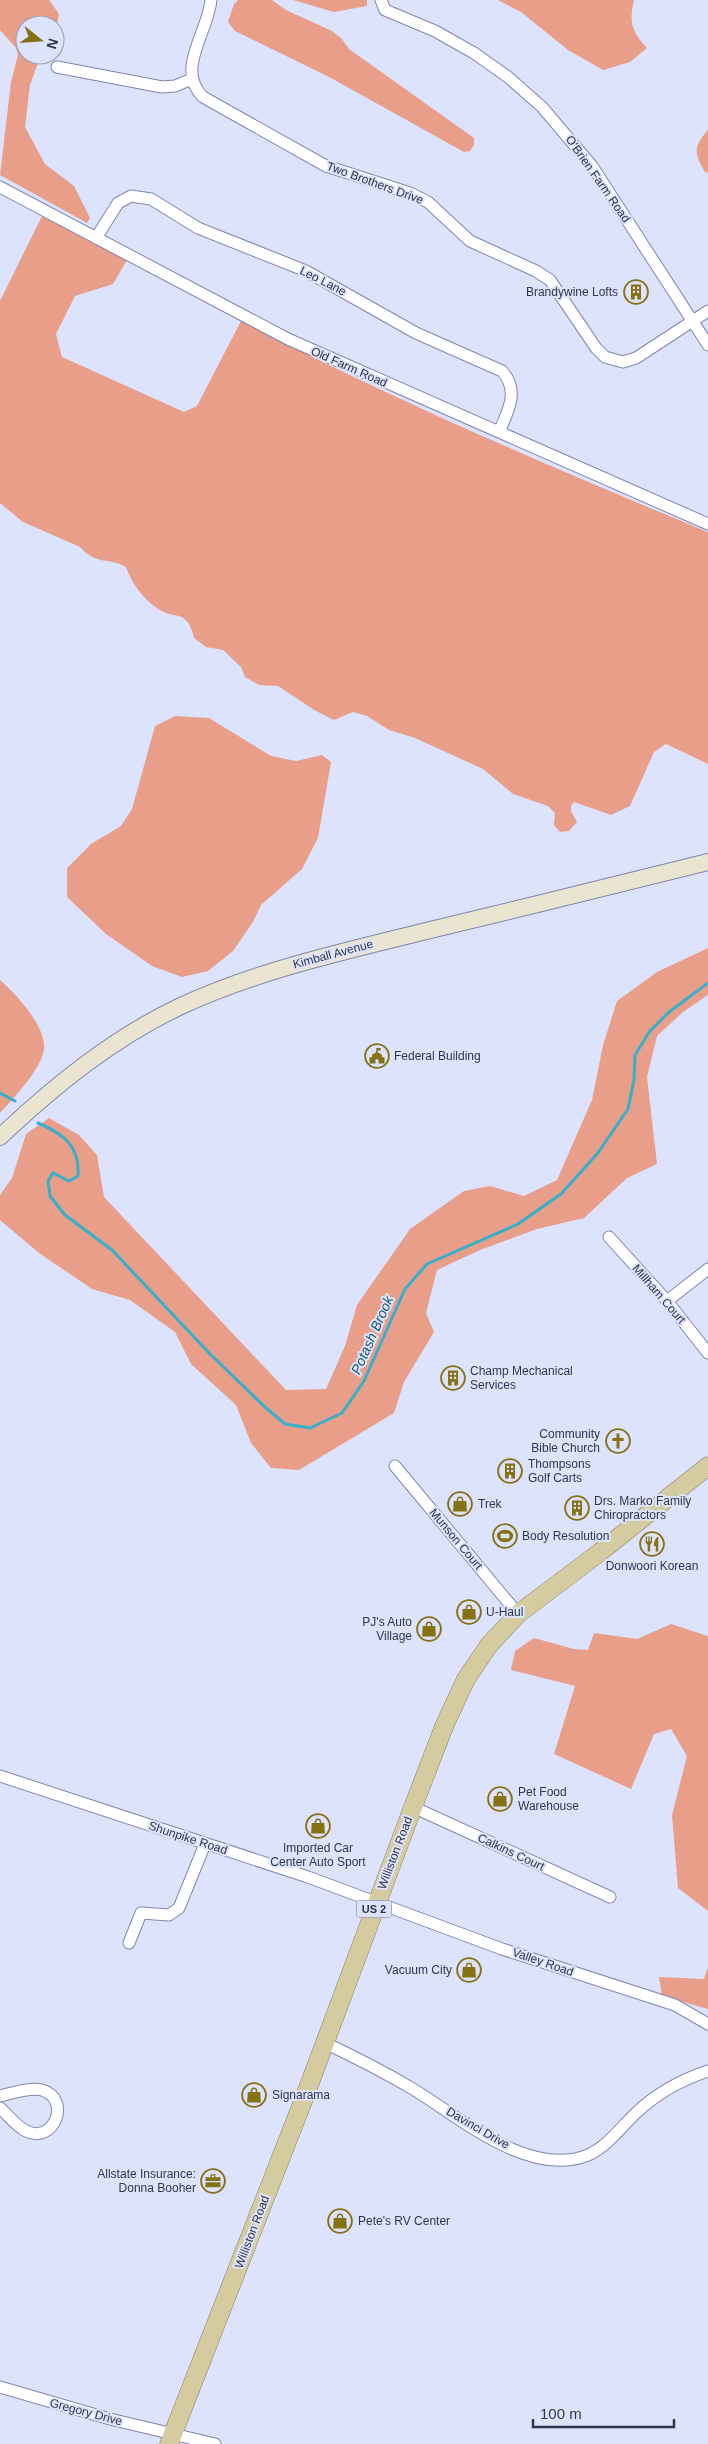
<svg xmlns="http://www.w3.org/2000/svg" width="708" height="2444" font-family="Helvetica,sans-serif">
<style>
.green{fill:#e99e89}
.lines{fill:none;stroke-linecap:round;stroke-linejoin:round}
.stream{stroke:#35afcb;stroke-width:3}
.minor-casing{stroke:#7f86af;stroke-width:13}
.secondary-casing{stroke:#7f86af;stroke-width:18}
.primary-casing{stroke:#8a8059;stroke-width:19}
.minor{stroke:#fff;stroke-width:11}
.secondary{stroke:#eae5d0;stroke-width:16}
.primary{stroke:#d5cba1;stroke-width:18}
.labels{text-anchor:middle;stroke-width:4;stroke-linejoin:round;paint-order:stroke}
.shield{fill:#dde3fd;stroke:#656a7e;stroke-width:1}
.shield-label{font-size:11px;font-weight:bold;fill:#323647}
.street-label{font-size:12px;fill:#323647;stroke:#dde3fd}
.poi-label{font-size:12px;fill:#323647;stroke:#dde3fd;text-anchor:start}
.water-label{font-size:14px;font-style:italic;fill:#185968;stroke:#dde3fd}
</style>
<rect width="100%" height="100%" fill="#dde3fd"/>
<!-- green -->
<path class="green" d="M0,0H49L59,14L55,36V25H25V55H41L30,85L25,127L45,164L74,186L90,218L87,223L0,175L11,82L18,55L16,48L0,30Z
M238,0H272L286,10L332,31L342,39L349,49L474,138V145L470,151L464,152L331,78L235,31L228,22L234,4Z
M293,0H367V6L334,12Z
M498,0H634C629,22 631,31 647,48L630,62L603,70L568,50L521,12Z
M708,130V173L705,172C694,153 693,147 708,130Z
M42,216L127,260L113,284L75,296L56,334L62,357L184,412L197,406L241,321C393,399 550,467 708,532V764L666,744L654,752L630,806L611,815L574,802L571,806V811L577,822L569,831L560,832L554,825L555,813L548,806L513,794L483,769L415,738L389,730L367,716L353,712L334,720L316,711L278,686L259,685L245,677L241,667L223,650L206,647L194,638C187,607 174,621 157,608C143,599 131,582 126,567C109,557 97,566 80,547L23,522L0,503V301Z
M175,716L209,718L271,756L296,761L322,755L331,762L318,838L302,869L261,905L253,922L233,951L208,971L182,977L152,966L106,934L67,897V868L91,844L121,826L132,809L155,726Z
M708,948V995L683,1012L657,1036L647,1077L657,1164L627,1178L584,1218L537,1229L480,1250L437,1270L426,1313L434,1332L404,1382L394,1413L299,1470L271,1468L251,1443L236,1405L191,1364L175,1332L130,1300L92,1289L39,1253L0,1220V1195L12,1178L26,1134L49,1118L79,1135L97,1155L104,1197L286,1390L326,1389L345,1346L357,1305L410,1229L464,1191L490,1186L524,1196L557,1180L592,1100L603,1045L617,1001L657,972Z
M0,980C16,994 51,1031 43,1054C38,1072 13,1099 0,1113Z
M671,1624L708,1636V1911L678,1888L672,1815L687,1756L671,1729L654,1734L631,1789L554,1754L575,1686L511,1670L515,1651L534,1638L574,1649L588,1650L594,1633L637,1639Z
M708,1967V2009L662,1996L659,1977L704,1979Z"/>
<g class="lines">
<!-- stream -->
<path class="stream" d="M0,1093L15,1101
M38,1123C64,1134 80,1146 78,1176L69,1181L53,1173L48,1181L50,1196L65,1215L112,1250L210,1354L265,1407L285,1424L310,1428L342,1413L364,1381L405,1289L427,1264L518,1224L561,1194L597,1154L628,1109L634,1080L635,1055L650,1031L669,1012L708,983"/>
<!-- minor casing -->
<g class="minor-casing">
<path id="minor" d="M211,0C208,33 175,69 203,97L326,166L410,193L428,202L470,241L536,271L550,280L596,348L605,357L623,362L636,358L708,311
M381,0L385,10L435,31L474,53L508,77L542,107L592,166L708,345
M57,67L162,87L175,86L192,79
M0,187L288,339L708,524
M96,238L118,203L131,196L151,199L198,228L306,271L416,333L502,371C520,391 508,411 499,432
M609,1237L667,1301L708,1353
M667,1301L708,1269
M395,1466L518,1614
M0,1776L308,1877L502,1949L675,2005L708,2024
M413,1807L610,1897
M129,1943L141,1913L169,1915L179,1908L205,1844
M325,2043C355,2057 384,2072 413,2089C459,2117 530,2179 588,2155C608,2146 621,2127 636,2113C657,2093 681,2080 708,2071
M0,2096C12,2093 30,2087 42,2090C72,2099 54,2145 26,2131C16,2126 8,2115 0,2108
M0,2387L110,2419L215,2444"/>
</g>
<!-- secondary casing -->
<g class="secondary-casing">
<path id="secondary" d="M0,1137C54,1086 113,1038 181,1006C257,971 338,953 418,933C515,910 611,886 708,862"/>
</g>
<!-- primary casing -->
<g class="primary-casing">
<path id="primary" d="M169,2444L305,2096L413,1807L445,1724L466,1679L489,1645L518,1614L600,1552L708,1466"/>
</g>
<!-- minor -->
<use href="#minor" class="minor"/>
<!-- secondary -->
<use href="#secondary" class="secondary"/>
<!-- primary -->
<use href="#primary" class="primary"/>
</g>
<!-- icons -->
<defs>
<g id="building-ring" transform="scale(1.25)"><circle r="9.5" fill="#dde3fd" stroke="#857213" stroke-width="1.5"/><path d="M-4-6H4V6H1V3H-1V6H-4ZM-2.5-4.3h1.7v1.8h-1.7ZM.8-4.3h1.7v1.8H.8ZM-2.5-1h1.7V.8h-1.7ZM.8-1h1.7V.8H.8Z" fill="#857213"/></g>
<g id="civic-ring" transform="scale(1.25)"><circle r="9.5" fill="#dde3fd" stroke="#857213" stroke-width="1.5"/><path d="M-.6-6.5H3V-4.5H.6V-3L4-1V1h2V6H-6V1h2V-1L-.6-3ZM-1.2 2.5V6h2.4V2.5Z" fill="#857213"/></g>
<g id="church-ring" transform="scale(1.25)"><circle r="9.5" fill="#dde3fd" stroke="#857213" stroke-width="1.5"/><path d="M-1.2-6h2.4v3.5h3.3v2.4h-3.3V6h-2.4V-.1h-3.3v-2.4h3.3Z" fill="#857213"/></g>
<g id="shop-ring" transform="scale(1.25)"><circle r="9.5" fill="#dde3fd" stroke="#857213" stroke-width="1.5"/><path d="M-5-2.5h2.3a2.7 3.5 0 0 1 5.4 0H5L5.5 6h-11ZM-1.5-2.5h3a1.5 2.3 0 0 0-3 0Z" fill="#857213"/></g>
<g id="stadium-ring" transform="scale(1.25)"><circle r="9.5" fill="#dde3fd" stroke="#857213" stroke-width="1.5"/><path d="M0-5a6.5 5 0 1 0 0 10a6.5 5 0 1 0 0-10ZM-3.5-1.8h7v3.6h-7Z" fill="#857213"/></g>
<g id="restaurant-ring" transform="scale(1.25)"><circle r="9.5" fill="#dde3fd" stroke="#857213" stroke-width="1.5"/><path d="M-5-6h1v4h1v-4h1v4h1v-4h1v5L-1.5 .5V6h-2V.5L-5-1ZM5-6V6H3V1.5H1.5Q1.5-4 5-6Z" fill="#857213"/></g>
<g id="office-ring" transform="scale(1.25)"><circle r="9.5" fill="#dde3fd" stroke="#857213" stroke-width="1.5"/><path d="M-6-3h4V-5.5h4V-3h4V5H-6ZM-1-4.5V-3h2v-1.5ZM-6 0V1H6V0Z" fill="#857213"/></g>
</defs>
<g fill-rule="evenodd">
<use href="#building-ring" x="636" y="292"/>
<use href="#civic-ring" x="377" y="1056"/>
<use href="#building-ring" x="453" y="1378"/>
<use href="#church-ring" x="618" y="1441"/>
<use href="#building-ring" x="510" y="1471"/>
<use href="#shop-ring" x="460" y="1504"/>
<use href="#building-ring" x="577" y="1508"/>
<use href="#stadium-ring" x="505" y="1536"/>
<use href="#restaurant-ring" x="652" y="1544"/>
<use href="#shop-ring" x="469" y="1612"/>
<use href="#shop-ring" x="429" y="1629"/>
<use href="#shop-ring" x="500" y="1799"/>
<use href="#shop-ring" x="318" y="1826"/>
<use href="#shop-ring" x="469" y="1970"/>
<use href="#shop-ring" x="254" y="2095"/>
<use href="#office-ring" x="213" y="2181"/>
<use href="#shop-ring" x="340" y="2221"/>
</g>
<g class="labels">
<!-- shield labels -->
<rect class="shield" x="356.5" y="1900.5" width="35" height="17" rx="4"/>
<g class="shield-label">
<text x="374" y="1913">US 2</text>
</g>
<!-- street labels -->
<g class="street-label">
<text transform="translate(598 179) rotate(55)" y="4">O'Brien Farm Road</text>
<text transform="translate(375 183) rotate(20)" y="4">Two Brothers Drive</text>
<text transform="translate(323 281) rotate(27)" y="4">Leo Lane</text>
<text transform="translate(349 367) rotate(24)" y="4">Old Farm Road</text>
<text transform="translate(333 954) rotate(-15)" y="4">Kimball Avenue</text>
<text transform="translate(659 1294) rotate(49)" y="4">Millham Court</text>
<text transform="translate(456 1539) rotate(50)" y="4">Munson Court</text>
<text transform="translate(188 1838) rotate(18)" y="4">Shunpike Road</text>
<text transform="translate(511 1852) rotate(25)" y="4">Calkins Court</text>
<text transform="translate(395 1853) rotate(-69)" y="4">Williston Road</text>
<text transform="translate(543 1962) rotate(19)" y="4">Valley Road</text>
<text transform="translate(478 2128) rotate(30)" y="4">Davinci Drive</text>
<text transform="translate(252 2232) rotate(-69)" y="4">Williston Road</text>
<text transform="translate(86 2412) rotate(15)" y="4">Gregory Drive</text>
</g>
<!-- poi labels -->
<g class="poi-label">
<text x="618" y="296" text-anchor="end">Brandywine Lofts</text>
<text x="394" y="1060">Federal Building</text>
<text x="470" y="1375">Champ Mechanical<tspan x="470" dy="14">Services</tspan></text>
<text x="600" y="1438" text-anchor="end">Community<tspan x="600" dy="14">Bible Church</tspan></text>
<text x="528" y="1468">Thompsons<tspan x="528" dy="14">Golf Carts</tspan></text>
<text x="594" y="1505">Drs. Marko Family<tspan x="594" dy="14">Chiropractors</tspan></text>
<text x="478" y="1508">Trek</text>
<text x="522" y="1540">Body Resolution</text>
<text x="652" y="1570" text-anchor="middle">Donwoori Korean</text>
<text x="486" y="1616">U-Haul</text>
<text x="412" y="1626" text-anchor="end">PJ's Auto<tspan x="412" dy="14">Village</tspan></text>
<text x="518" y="1796">Pet Food<tspan x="518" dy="14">Warehouse</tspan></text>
<text x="318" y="1852" text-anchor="middle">Imported Car<tspan x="318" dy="14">Center Auto Sport</tspan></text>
<text x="452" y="1974" text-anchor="end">Vacuum City</text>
<text x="272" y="2099">Signarama</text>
<text x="196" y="2178" text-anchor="end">Allstate Insurance:<tspan x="196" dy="14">Donna Booher</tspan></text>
<text x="358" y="2225">Pete's RV Center</text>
</g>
<!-- water labels -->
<g class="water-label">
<text transform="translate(372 1335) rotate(-66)" y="5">Potash Brook</text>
</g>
</g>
<!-- north arrow -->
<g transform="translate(40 40) rotate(107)"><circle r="24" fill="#dde3fd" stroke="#999eb4"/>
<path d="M0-4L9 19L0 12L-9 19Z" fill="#857213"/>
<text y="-8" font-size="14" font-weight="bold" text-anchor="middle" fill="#323647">N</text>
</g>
<!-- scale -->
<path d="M533 2419v8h141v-8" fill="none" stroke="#323647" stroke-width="2.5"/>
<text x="540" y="2419" font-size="15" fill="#323647" stroke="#dde3fd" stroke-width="4" paint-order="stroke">100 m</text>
</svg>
